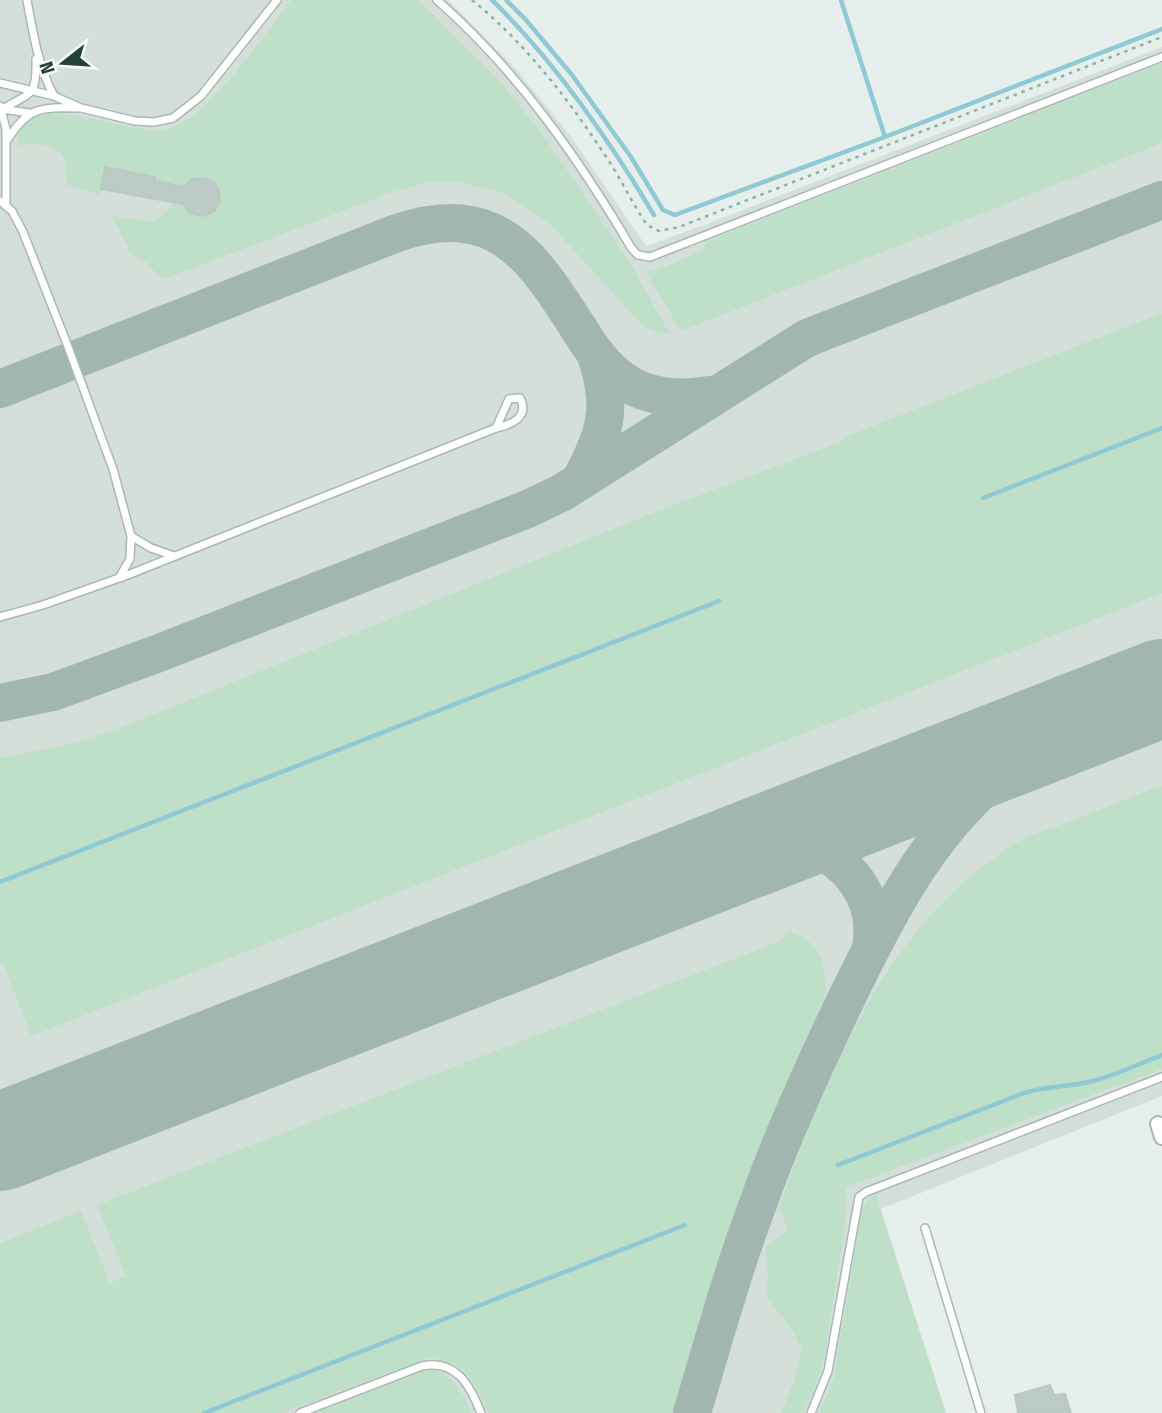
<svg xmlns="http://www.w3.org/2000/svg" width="1162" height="1413" font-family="'Fira Sans Condensed',sans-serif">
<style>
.built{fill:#d4dfda}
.green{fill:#bfe0c8}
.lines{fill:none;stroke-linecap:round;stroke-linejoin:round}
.stream{stroke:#8ec9d4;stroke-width:4.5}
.taxiway{stroke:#a2b6b0;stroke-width:38}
.runway{stroke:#a2b6b0;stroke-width:98}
.building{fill:#bbcac4;stroke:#b8c9c2;stroke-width:2}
.service-casing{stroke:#a8b8b2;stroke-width:10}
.minor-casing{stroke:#a8b8b2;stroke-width:18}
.path{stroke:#86b3a5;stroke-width:2.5;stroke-dasharray:3.5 5;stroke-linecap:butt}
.service{stroke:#fff;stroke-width:7}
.minor{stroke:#fff;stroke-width:14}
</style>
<rect width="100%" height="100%" fill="#e6efeb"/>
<!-- built -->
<path class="built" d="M0,0H448L515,68L572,138L646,246L707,224L1162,47V1096L881,1209L946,1413H0Z"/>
<!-- green -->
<path class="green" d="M291,0H418L499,80L543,135L633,268L669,333L663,334L644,327L548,222L503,193L457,182L426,183L390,193L162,280L147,263L131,254L112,216L154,222L171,207L172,201L182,202C186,209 190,215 198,216C234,221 221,154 183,187L155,181V177L105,168L100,195L66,184C68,143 50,143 16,145C24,80 125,138 167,129C208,120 264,34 291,0Z
M1162,63V143L681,331L646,272L658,270L703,250L707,241Z
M1162,313V593L31,1036L3,963L0,964V758L70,744L122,727L655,512L840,442L847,436Z
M1162,785V1069L846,1187V1219L825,1353L816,1386L803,1413H781L794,1381L802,1349L793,1331L766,1296L768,1275L765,1248L788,1230L779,1208C826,1073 887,924 1014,844C1028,835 1047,830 1063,824C1096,811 1129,798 1162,785Z
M788,932C827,940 830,981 823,1013L748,1190L725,1253L677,1413H488C476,1382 464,1358 427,1358L282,1413H0V1243L81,1211L110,1283L126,1276L97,1205L780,941Z
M876,1194L880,1209L946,1413H819L834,1377L862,1210L867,1200Z
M429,1369C454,1374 462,1391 472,1413H316Z"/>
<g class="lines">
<!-- stream -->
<path class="stream" d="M492,0C556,63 608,138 654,215
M506,0L526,20L572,75L631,157L663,210L675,215L885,137L1162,29
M841,0L885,137
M983,498L1162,428
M0,882L719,601
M838,1165L1024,1093C1045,1086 1067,1087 1089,1082C1114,1076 1138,1064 1162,1055
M204,1413L685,1225"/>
<!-- taxiway -->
<path class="taxiway" d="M0,389L397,233C496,200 531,254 579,329C595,355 613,380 643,391C668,400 692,398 717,394
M580,481C605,435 614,407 596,356
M0,703L53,692L159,653L530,508L563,492L807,338L1162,200
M732,856C750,850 769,843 789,842C801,842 815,847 825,853C860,874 878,908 871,948
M0,1114L46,1110L144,1085
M692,1413C713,1342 733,1270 759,1201C785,1128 818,1057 852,987C884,922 917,857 968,804C1009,762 1061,734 1113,708"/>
<!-- runway -->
<path class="runway" d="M0,1142L1162,688"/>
</g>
<!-- building -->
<path class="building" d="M105,167L155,177V181L183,187L191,180L204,178L215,183L218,188L220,201L214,212L202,216L190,213L183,204L101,189Z
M1050,1385L1054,1395L1065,1394L1071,1413H1018L1015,1395Z"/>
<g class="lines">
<!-- service casing -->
<g class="service-casing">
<path id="service" d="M27,0C33,33 38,66 54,96
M437,0C516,69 579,159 632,249L638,255L650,257L1162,57
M0,83L54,96L81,108L135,121L154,122L173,118L201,96L277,0
M0,106L6,129V205
M2,109C32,92 37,96 36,59
M2,109L29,113
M8,139C28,107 41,107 77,108
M0,201L12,211L23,232L67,344L113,469L131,536L130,559L119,578L43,605L0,617
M131,536L151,548L174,556
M120,578L496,428C511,425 530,417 520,398L509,399L496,428
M925,1228L981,1413
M300,1413L422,1366C456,1359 470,1385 481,1413
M811,1413L828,1371L859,1197L866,1192L1162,1077"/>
</g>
<!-- minor casing -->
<g class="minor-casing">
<path id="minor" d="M1158,1124L1162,1137"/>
</g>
<!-- path -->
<path class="path" d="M472,0C529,46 575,108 614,169C625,188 635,207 647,225L659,231L679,227L1162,37"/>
<!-- service -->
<use href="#service" class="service"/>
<!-- minor -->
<use href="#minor" class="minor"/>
</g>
<!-- north arrow -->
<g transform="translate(63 63) rotate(253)" stroke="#f7fbf9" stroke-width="5" paint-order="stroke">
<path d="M0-5L12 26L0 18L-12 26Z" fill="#24423a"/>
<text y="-10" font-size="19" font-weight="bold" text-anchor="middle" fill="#24423a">N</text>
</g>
</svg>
